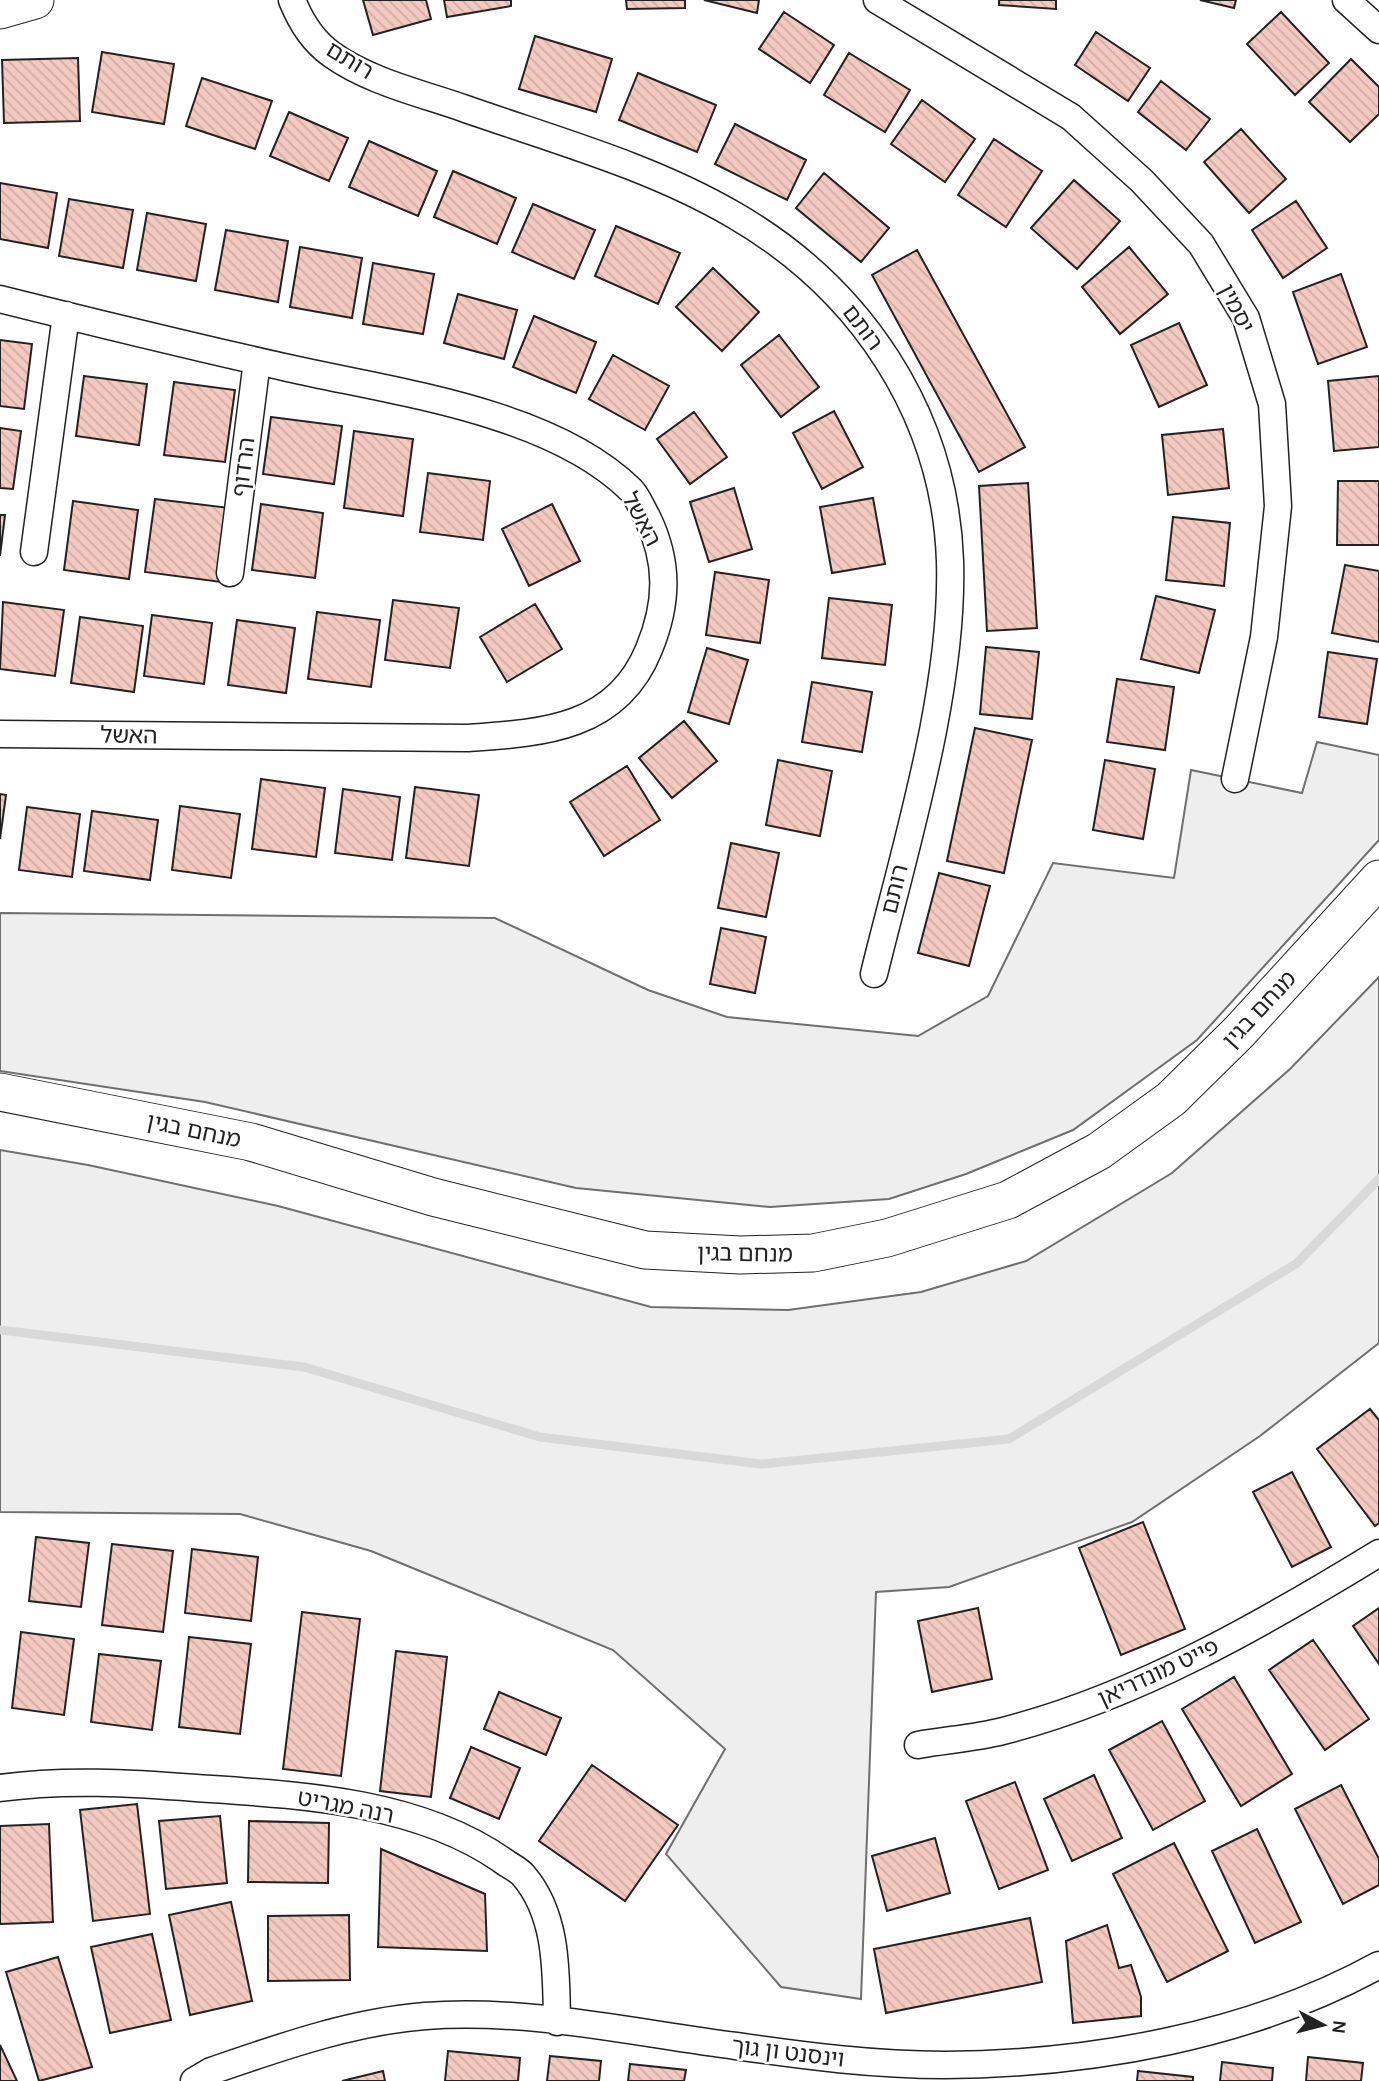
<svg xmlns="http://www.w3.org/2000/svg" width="1379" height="2081" font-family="Karla,'Noto Sans Hebrew',sans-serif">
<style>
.grass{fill:#eee;stroke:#6f6f6f;stroke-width:2}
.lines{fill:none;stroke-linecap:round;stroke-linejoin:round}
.stream{stroke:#d9d9d9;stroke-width:9}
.building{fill:url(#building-back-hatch);stroke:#222;stroke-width:2}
.street-casing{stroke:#222;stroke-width:29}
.secondary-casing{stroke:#222;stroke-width:39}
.street{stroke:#fff;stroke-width:26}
.secondary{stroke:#fff;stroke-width:37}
.labels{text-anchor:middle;stroke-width:5;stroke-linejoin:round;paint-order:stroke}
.street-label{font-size:23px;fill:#222;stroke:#fff}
</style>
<defs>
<pattern id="building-back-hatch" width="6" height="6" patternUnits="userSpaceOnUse" patternTransform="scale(1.75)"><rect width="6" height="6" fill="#f3c9c0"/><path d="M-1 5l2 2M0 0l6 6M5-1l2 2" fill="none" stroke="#d0aca5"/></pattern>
</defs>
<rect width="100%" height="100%" fill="#fff"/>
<!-- grass -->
<path class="grass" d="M1317,742L1379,755V840L1197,1040L1073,1130L966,1174L889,1199L770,1207L576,1188L205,1102L0,1071V913L495,918L648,990L727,1017L918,1036L988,996L1053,863L1174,878L1191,770L1302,793Z
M1379,977V1343L1260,1436L1132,1522L949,1587L876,1592L861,1999L781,1987L666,1854L725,1749L613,1650L371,1551L240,1514L0,1512V1150L88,1165L278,1206L651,1307L788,1310L921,1292L1026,1261L1172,1173L1290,1069Z"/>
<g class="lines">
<!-- stream -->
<path class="stream" d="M0,1330L304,1367L540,1437L761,1464L1009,1439L1297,1263L1379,1179"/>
</g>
<!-- building -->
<path class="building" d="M363,0H426L431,19L373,35Z
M444,0H511V6L447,17Z
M626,0H685V8L627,9Z
M704,0H759L757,13Z
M999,0H1056V9L999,5Z
M1200,0H1236L1234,8Z
M784,12L834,45L810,83L759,49Z
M1281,12L1329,63L1295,95L1247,44Z
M1096,32L1150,68L1128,101L1075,65Z
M535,36L612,59L596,112L519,89Z
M102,52L174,64L164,124L92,112Z
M849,53L910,90L885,132L824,95Z
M78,58L80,121L4,123L2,60Z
M1351,59L1379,87V114L1350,142L1309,102Z
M638,73L716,105L697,152L619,120Z
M202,78L272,101L255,149L186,126Z
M1161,81L1210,119L1186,150L1138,112Z
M922,100L975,139L945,182L891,144Z
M289,112L348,138L329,181L270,156Z
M735,124L806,160L787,200L715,164Z
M1241,129L1286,179L1249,213L1204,162Z
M994,139L1042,171L1006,227L958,195Z
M369,141L437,171L418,216L349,187Z
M453,171L516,198L497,244L434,217Z
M824,173L889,228L861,262L796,208Z
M1074,180L1120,221L1077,269L1031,228Z
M0,183L57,193L48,248L0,239Z
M69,199L133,210L123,268L59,256Z
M1296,201L1327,248L1283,278L1252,230Z
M533,204L595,230L574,279L512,252Z
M147,213L206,224L196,281L137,270Z
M616,226L680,253L658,304L595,276Z
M226,230L288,241L278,302L215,290Z
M300,247L362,258L352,318L290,307Z
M1129,247L1168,294L1120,334L1082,287Z
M917,250L1025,447L979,472L872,275Z
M373,263L434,274L423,334L363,324Z
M713,268L759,312L722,351L676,307Z
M1341,274L1367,347L1318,364L1293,292Z
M458,294L517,310L504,359L444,343Z
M534,316L596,342L576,393L513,367Z
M1179,323L1207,385L1159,407L1131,345Z
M779,335L819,387L781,417L741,365Z
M0,340L32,344L24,409L0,406Z
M613,355L669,386L645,430L589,399Z
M84,376L147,384L139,445L76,436Z
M1379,376V447L1334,451L1328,381Z
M174,382L235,390L225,462L164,455Z
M834,411L863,467L822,489L793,433Z
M694,412L727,457L690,484L657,439Z
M271,417L342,426L334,484L263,474Z
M0,428L21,431L13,489L0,488Z
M1223,429L1229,488L1168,495L1162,435Z
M354,431L413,439L403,516L344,508Z
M428,473L490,481L483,540L420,532Z
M1338,481H1379V545H1337Z
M1028,483L1037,628L987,631L979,486Z
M734,488L752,549L709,562L690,502Z
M873,498L885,564L832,573L820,507Z
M155,499L230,508L221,582L145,572Z
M73,501L138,510L129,579L64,570Z
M261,504L323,513L315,578L252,570Z
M552,504L580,561L529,586L502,529Z
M0,515H5L0,556Z
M1173,517L1230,523L1224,586L1166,580Z
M1345,565L1379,571V642L1332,633Z
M715,572L769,580L760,643L706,635Z
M1156,596L1215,610L1199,673L1141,659Z
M829,598L892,605L885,665L822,658Z
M393,600L459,608L450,668L385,660Z
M3,602L64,610L55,676L0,669Z
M535,604L562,649L507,682L480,637Z
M317,612L380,620L371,687L308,679Z
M152,615L212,623L204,684L144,676Z
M80,617L143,626L134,692L71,683Z
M237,620L295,628L286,693L228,685Z
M986,647L1039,652L1032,719L980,714Z
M707,648L748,660L729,724L688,712Z
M1328,652L1377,659L1367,724L1319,717Z
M1117,679L1174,687L1165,750L1107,742Z
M812,682L872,692L862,752L802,742Z
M684,721L717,761L672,798L639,758Z
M975,728L1032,740L1004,873L947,861Z
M778,760L832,771L820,836L766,825Z
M1105,760L1155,769L1143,839L1093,830Z
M627,766L660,820L604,856L570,802Z
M261,779L325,788L316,857L252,849Z
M415,787L479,795L469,866L406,858Z
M343,789L400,797L392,860L335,853Z
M0,794L6,795L0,839Z
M180,806L240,814L231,878L172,870Z
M27,807L80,814L72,877L19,870Z
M92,811L158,820L150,880L84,871Z
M731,843L779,853L766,917L718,908Z
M939,873L990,886L969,966L918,953Z
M721,928L766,937L755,993L710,984Z
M1370,1409L1379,1420V1523L1375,1526L1317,1449Z
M1292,1472L1331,1547L1292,1567L1253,1492Z
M1143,1522L1185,1629L1121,1655L1079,1548Z
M36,1537L89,1543L81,1607L29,1601Z
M112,1544L173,1551L163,1632L102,1625Z
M192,1549L258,1557L251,1621L185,1613Z
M978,1608L992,1679L932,1692L918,1621Z
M1379,1608V1664L1353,1626Z
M302,1612L360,1619L341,1776L283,1769Z
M21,1632L74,1639L64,1715L12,1708Z
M189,1637L251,1644L240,1734L179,1727Z
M1313,1640L1369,1719L1325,1750L1269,1670Z
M396,1651L447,1657L431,1797L380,1791Z
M99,1654L161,1661L152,1730L91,1722Z
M1234,1677L1292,1774L1241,1806L1182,1709Z
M499,1692L561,1718L546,1755L484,1729Z
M1162,1721L1205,1801L1153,1830L1109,1750Z
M471,1747L520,1768L499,1819L450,1798Z
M592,1765L678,1825L625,1901L539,1841Z
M1094,1775L1122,1838L1072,1861L1044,1799Z
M1015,1782L1048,1870L999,1889L966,1801Z
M1341,1785L1379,1859V1885L1343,1904L1295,1809Z
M137,1804L150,1914L93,1921L80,1810Z
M220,1816L227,1883L166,1889L159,1821Z
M249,1821L329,1823L328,1883L248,1882Z
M49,1824L53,1922L0,1924V1826Z
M1257,1829L1301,1922L1255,1943L1212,1851Z
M935,1838L950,1893L887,1911L872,1856Z
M1174,1843L1228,1951L1167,1982L1113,1874Z
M381,1849L485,1894L487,1951L378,1947Z
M231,1902L252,2001L190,2015L169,1915Z
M349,1915L350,1980L268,1981V1916Z
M1030,1918L1042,1982L886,2013L874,1949Z
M1107,1925L1119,1968L1131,1965L1141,1997V2016L1073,2023L1066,1941Z
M152,1934L171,2020L110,2033L91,1947Z
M58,1957L92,2067L39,2081L6,1972Z
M0,2045L17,2081H0Z
M448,2051L520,2058L518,2081H445Z
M550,2056L601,2061L599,2081H547Z
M1308,2057L1363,2063L1361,2081H1306Z
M1222,2062L1273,2068L1272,2081H1220Z
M630,2064L686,2070L684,2081H628Z
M383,2071L385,2081H342Z
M1138,2071L1193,2077V2081H1137Z"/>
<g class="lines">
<!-- street casing -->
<g class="street-casing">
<path id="street" d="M292,0C300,20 313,41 331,54C368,81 420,93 463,108C554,140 650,166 734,215C860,288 945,413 950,561C954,691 905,847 874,974
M877,0L1071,117L1142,181L1201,244L1246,318L1272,404L1278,506L1264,637L1235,779
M1346,0L1379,30
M0,299C96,323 191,346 288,368C394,392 551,411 631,490C638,497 642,509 647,517C669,562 668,603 649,649C617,729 542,733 468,738L0,734
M34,552L66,315
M230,573L257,361
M918,1745C946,1740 976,1738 1003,1731C1136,1697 1263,1624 1379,1553
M0,1788C64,1779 131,1783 196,1788C298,1795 415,1800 502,1860C508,1865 518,1869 523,1875C558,1915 556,1973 557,2022
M194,2081L211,2071C281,2047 351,2022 425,2016C528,2008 634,2033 736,2046C805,2056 875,2065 945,2065C1091,2064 1250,2036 1379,1965"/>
</g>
<!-- secondary casing -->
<g class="secondary-casing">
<path id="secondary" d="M0,10L35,0
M0,1092L251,1142L433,1197L645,1250L740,1255L813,1253L887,1238L1008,1200L1099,1151L1171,1099L1239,1032L1379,879"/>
</g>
<!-- street -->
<use href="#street" class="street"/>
<!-- secondary -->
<use href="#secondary" class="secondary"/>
</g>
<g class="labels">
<!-- street labels -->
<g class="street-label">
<text transform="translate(350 60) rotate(31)" y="8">רותם</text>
<text transform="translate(1237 308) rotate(63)" y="8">יסמין</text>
<text transform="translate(863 327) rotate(53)" y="8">רותם</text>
<text transform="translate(243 467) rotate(-83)" y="8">הרדוף</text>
<text transform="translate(642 519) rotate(62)" y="8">האשל</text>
<text transform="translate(129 735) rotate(1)" y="8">האשל</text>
<text transform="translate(894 889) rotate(-76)" y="8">רותם</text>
<text transform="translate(1259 1009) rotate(-47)" y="8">מנחם בגין</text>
<text transform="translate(194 1130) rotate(12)" y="8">מנחם בגין</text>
<text transform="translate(745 1253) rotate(1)" y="8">מנחם בגין</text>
<text transform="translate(1158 1672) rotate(-25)" y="8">פייט מונדריאן</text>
<text transform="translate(346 1806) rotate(11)" y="8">רנה מגריט</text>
<text transform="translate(788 2052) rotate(7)" y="8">וינסנט ון גוך</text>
</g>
</g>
<!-- north arrow -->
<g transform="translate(1323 2025) rotate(97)" stroke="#ffffff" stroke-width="5" paint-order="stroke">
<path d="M0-5L12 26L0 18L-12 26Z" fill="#222222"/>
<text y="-10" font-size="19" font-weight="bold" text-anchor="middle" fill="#222222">N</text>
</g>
</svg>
